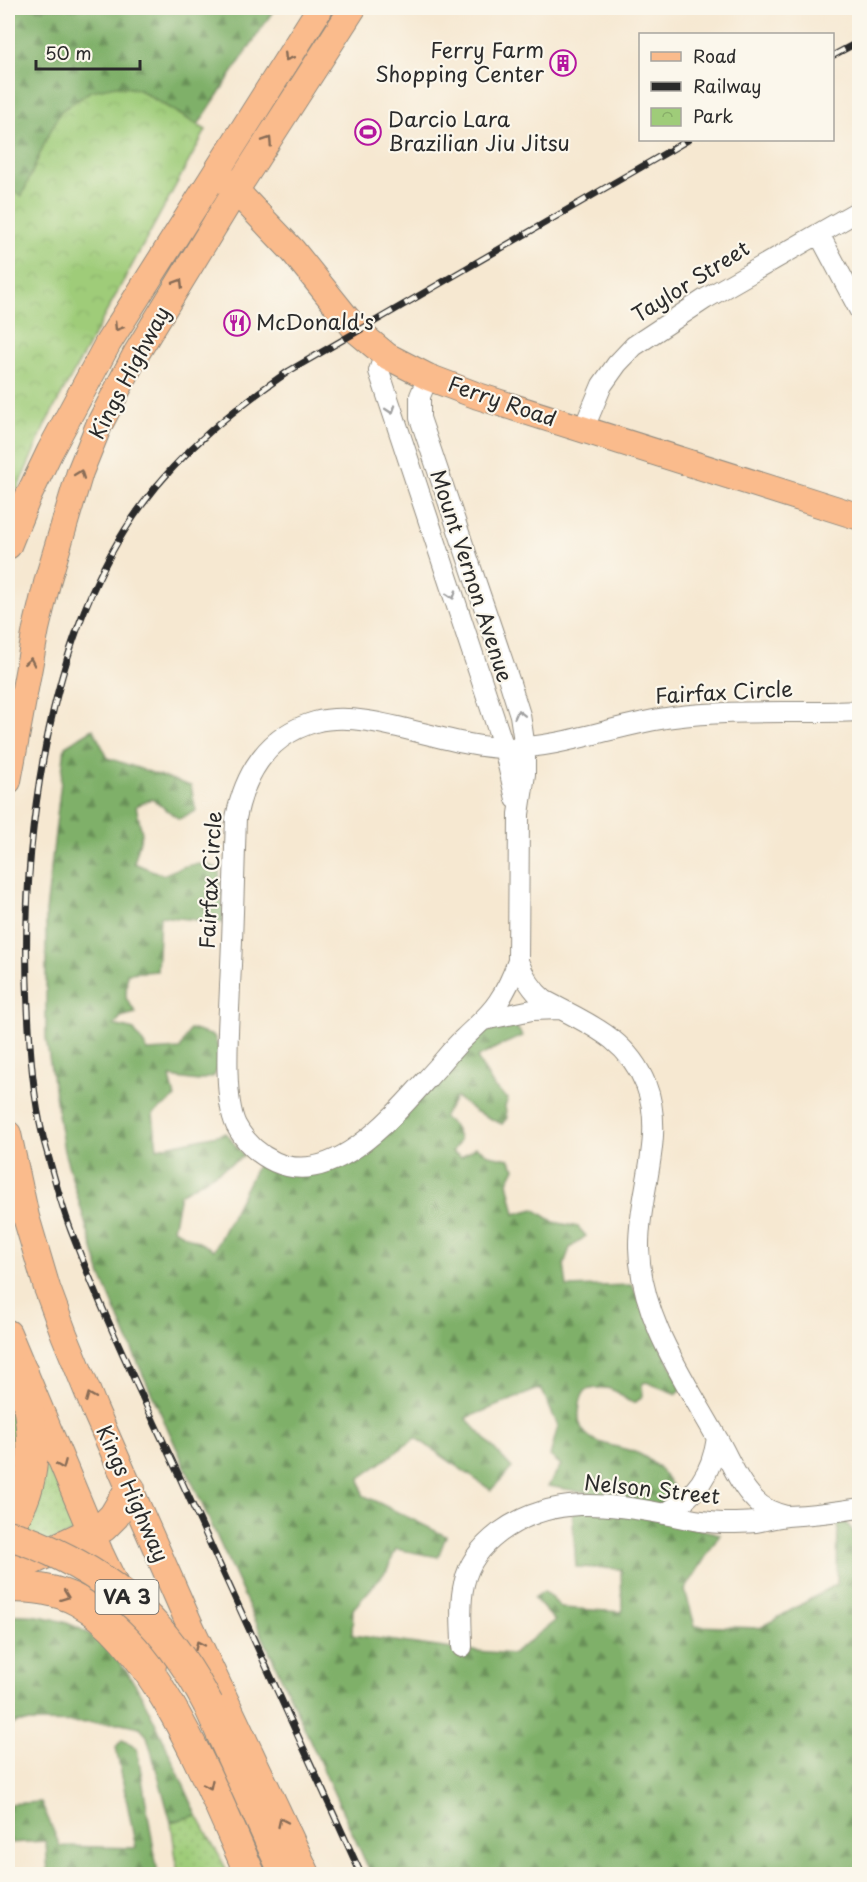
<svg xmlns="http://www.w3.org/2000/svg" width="867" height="1882" font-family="'Playpen Sans',sans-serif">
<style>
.grass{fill:url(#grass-dots);stroke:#657c52;stroke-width:1.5}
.forest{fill:url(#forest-firs);stroke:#556e4a;stroke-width:1.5}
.park{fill:url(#park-crowns);stroke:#657c52;stroke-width:1.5}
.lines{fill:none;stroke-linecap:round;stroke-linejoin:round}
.minor-casing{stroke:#908a7e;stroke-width:22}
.major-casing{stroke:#908a7e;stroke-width:28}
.highway-casing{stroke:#908a7e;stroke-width:32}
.minor{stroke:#fff;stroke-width:20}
.major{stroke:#fabb8c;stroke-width:26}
.highway{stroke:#fabb8c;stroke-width:30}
.rail-casing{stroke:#2b2b2b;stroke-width:7}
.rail{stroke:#fbf7ec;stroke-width:4.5;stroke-dasharray:14;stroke-linecap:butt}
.highway-bridge-casing{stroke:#908a7e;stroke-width:32;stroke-linecap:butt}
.highway-bridge{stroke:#fabb8c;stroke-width:30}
.oneway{stroke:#886c57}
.oneway2{stroke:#a0a0a0}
.labels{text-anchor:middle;stroke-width:4.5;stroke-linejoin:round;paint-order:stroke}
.shield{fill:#fbf7ec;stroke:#696865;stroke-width:1.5}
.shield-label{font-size:20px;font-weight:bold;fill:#2b2b2b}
.poi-label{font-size:21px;fill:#2b2b2b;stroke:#fbf7ec;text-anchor:start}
.street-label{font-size:21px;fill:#2b2b2b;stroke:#fbf7ec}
</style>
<defs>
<pattern id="grass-dots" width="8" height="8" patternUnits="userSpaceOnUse" patternTransform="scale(1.5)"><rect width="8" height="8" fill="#9fcc79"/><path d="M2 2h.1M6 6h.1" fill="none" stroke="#89af69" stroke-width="1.8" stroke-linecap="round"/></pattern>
<pattern id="forest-firs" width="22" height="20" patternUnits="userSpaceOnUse" patternTransform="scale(1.5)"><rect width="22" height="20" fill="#7fb069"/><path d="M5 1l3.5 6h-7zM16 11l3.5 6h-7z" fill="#688f57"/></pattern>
<pattern id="park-crowns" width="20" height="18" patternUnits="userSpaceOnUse" patternTransform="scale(1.5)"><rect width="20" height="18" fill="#9fcc79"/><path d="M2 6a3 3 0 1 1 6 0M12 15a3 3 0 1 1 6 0" fill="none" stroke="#89af69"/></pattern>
</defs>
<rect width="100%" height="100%" fill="#fbf7ec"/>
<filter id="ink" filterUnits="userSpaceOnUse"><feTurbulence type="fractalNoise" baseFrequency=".0167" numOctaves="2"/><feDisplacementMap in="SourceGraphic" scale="12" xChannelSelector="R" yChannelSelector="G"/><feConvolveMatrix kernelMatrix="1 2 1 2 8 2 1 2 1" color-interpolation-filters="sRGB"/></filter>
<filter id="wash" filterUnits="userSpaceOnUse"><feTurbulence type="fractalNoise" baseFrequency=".008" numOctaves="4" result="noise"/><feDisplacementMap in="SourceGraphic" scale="24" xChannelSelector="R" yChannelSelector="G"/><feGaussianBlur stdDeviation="1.35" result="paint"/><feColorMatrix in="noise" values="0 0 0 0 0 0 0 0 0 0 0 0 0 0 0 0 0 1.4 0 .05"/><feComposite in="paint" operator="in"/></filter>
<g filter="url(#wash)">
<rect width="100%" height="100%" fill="#f6e8d1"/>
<!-- grass -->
<path class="grass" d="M44,1454L79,1530L8,1561V1538Z
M197,1815L229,1874H178L171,1822Z"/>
<!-- forest -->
<path class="forest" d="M8,8H275L198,125L138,89L91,91L61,111L46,140L22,196L8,212Z
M93,729L108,758L191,786L196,811L179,819L152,799L136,806L142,833L134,863L163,875C182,866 199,859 219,869L224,923L160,916L157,971L127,973L126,998L136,1013L121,1017L114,1025L134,1030L148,1051L180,1049L190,1029L214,1036C221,1055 224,1058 214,1076L198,1081L170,1077L175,1098L153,1114L157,1148L226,1133L244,1156L180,1194L173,1229L214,1250L260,1160L306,1173L362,1152L483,1027L508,1017L523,1036L499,1046L477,1058L494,1087L508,1099L505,1106L507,1118L502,1124L475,1111L456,1097L443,1117L454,1126L460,1140L452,1152L461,1157L476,1147L489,1155L509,1159L515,1168L508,1182L515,1214L534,1209L554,1222L578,1227L586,1236L570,1248L564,1264L567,1287L632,1285L682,1388L677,1394L646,1382L642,1384L643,1396L636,1402C625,1403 624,1395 615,1391C605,1386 596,1388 586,1390C580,1397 580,1404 579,1413C576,1449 623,1443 643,1456C658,1465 666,1476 675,1490L669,1500L656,1505L621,1497L604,1496L548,1486L561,1465L550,1456L558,1426L541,1388L466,1418L512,1468L491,1490L416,1438L360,1478L363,1495L446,1536L438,1557L396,1549L387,1570L353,1609L352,1635L452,1649L513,1654L555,1621L534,1598L544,1591L562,1608L622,1612L621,1569L576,1567L572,1510L636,1514L720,1534L685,1590L695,1626L760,1628L837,1584L838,1518L846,1522L860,1541L859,1874H371L140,1368L101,1276L64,1151L46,1038V912L65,746Z
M8,1615C96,1611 128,1663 161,1735C173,1762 185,1788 197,1815L171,1822L147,1736L139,1727L121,1723L17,1722L8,1729Z
M122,1740L131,1744L137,1749L158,1874H48L46,1841L8,1843V1804L41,1802L60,1846L136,1848L116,1747Z"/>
<!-- park -->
<path class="park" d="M116,86L137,89L206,130L46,423L8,511V189L22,196L46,140L61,111L91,91Z
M8,1392L16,1447L8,1483Z"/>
</g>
<g filter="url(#ink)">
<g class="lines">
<!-- minor casing -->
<g class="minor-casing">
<path id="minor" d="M819,234L860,311
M387,356L382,362L379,371L504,748L516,799
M428,377L420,396V418L509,680L520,715L525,748V774L519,814L518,961C524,977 531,989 544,1000C586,1023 627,1037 646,1085C666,1136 638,1194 639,1247C640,1317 684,1379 717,1438C729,1458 738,1483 755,1500C763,1509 774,1513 786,1516
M583,430L602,385L617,364L634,346L705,299L860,210
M518,961C513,975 507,989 498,1002C489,1016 476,1026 464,1038C454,1047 446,1058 437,1068C401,1107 337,1190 275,1162C258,1154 245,1142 236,1125C222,1095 229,1021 230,986C233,930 234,874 236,818C245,773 268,735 315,722C369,707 449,749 508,748C564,748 617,724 673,717C734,709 798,714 860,711
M484,1020L532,1010L561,1009
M664,1514C696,1497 712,1473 717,1438
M462,1647C462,1627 459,1604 464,1584C469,1561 482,1546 499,1533C550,1495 607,1503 665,1514C680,1517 695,1521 710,1522C725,1524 741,1523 756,1522C766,1520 777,1517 787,1516C811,1515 835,1512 860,1508"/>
</g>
<!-- major casing -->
<g class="major-casing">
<path id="major" d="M217,171L293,251L357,331L387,356L428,377L478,396L860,517
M8,546L27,499L50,451L108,343L320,8
M8,781L36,629L48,579L80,472L99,425L136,354L236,190L353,8
M8,1134L26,1217L47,1288L64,1334L95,1410L189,1623L307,1874
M8,1333L100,1553L153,1665"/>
</g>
<!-- highway casing -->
<g class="highway-casing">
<path id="highway" d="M8,1527C44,1478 32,1429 23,1373
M8,1571L103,1527L114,1516L130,1489
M8,1587C32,1587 56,1589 78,1601C157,1643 214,1795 250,1874
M208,1704L285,1874"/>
</g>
<!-- minor -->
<use href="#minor" class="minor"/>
<!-- major -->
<use href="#major" class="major"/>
<!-- highway -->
<use href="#highway" class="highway"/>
<!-- rail casing -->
<g class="rail-casing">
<path id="rail" d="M832,56L860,41
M361,1874C301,1743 241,1612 181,1480C144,1400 105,1319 73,1236C61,1206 53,1172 44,1141C33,1098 30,1052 28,1008C20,849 45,636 142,505C182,450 234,409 289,371L688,140"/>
</g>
<!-- rail -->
<use href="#rail" class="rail"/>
<!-- highway-bridge casing -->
<g class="highway-bridge-casing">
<path id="highway-bridge" d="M8,1535C28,1540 48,1549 67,1559C133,1593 174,1639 208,1704"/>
</g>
<!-- highway-bridge -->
<use href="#highway-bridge" class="highway-bridge"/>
</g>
<!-- one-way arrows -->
<defs><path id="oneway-chevron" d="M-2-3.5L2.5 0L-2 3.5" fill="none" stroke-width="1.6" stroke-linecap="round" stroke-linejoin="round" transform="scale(1.5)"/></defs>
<g class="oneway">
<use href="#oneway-chevron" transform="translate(288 57) rotate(122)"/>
<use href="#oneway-chevron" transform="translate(268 141) rotate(-57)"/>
<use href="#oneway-chevron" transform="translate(179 283) rotate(-59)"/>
<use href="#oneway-chevron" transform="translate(118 327) rotate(122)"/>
<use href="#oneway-chevron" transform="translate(80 474) rotate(-70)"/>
<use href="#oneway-chevron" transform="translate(30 662) rotate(-79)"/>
<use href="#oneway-chevron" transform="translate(90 1397) rotate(-112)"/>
<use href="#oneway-chevron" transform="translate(62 1465) rotate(67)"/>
<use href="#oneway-chevron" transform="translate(65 1596) rotate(21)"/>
<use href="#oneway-chevron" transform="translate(199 1645) rotate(-115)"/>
<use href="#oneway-chevron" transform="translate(209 1785) rotate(65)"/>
<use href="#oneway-chevron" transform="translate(282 1822) rotate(-115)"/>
</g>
<g class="oneway2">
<use href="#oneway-chevron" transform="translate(391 410) rotate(72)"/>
<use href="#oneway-chevron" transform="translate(452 595) rotate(72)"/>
<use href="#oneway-chevron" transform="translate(519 714) rotate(-104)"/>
</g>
</g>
<!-- icons -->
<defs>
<g id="building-ring" transform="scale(1.35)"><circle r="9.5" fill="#fbf7ec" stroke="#b5179e" stroke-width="1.5"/><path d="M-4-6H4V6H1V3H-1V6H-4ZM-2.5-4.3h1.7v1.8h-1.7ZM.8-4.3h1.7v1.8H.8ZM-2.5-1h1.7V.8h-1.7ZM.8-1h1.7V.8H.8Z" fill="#b5179e"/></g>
<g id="stadium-ring" transform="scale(1.35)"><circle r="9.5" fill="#fbf7ec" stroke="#b5179e" stroke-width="1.5"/><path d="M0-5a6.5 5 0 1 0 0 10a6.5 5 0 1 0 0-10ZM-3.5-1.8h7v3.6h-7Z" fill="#b5179e"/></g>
<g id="restaurant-ring" transform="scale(1.35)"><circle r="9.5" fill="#fbf7ec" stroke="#b5179e" stroke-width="1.5"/><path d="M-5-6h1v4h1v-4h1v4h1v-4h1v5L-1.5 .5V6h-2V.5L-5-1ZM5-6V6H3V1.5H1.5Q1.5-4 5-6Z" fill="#b5179e"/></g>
</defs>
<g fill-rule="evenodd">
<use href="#building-ring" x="563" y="63"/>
<use href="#stadium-ring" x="368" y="132"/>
<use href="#restaurant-ring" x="237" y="323"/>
</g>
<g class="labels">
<!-- shield labels -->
<rect class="shield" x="95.5" y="1580" width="63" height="34" rx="4.5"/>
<g class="shield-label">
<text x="127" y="1604">VA 3</text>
</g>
<!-- poi labels -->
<g class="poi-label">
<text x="544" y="58" text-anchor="end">Ferry Farm<tspan x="544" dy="24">Shopping Center</tspan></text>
<text x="388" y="127">Darcio Lara<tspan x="388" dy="24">Brazilian Jiu Jitsu</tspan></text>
<text x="256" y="330">McDonald's</text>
</g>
<!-- street labels -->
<g class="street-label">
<text transform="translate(691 282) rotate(-32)" y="7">Taylor Street</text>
<text transform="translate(130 373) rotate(-62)" y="7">Kings Highway</text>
<text transform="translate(502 402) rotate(19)" y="7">Ferry Road</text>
<text transform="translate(471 576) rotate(72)" y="7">Mount Vernon Avenue</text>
<text transform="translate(724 693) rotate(-3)" y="7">Fairfax Circle</text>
<text transform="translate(211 880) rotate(-87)" y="7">Fairfax Circle</text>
<text transform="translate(652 1490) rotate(6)" y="7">Nelson Street</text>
<text transform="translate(132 1494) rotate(66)" y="7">Kings Highway</text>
</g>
</g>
<!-- margin -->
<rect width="867" height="1882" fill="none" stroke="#fbf7ec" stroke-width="30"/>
<!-- legend -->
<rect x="639" y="33" width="195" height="108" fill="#fbf7ec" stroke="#a8a59f" stroke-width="1.5"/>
<rect x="651" y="52" width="30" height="9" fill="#fabb8c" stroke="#a8a59f" stroke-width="1.5"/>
<text x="693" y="63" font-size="18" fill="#2b2b2b">Road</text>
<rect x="651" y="82" width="30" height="9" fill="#2b2b2b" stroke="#a8a59f" stroke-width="1.5"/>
<text x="693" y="93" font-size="18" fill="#2b2b2b">Railway</text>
<rect x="651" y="108" width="30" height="18" fill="url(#park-crowns)" stroke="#a8a59f" stroke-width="1.5"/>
<text x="693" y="123" font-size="18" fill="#2b2b2b">Park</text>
<!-- scale -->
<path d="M36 60v9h104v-9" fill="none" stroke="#2b2b2b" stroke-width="3"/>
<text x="45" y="60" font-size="18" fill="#2b2b2b" stroke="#fbf7ec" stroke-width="4.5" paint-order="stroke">50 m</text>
</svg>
